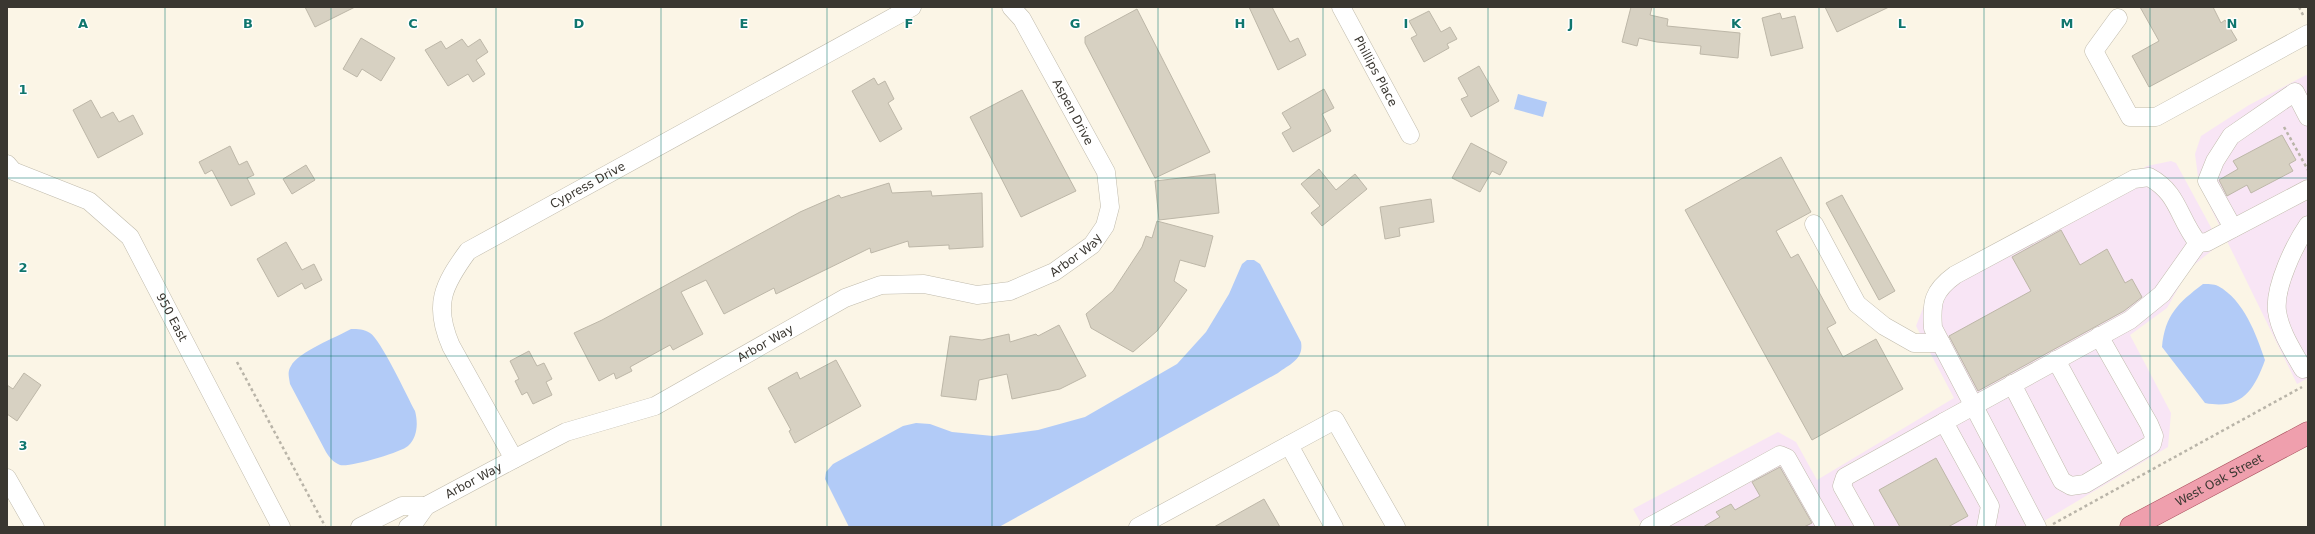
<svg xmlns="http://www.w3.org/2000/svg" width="2315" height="534" font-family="'DejaVu Sans',sans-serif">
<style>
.commercial{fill:#f8e5f5}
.water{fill:#b2cbf7}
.building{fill:#d7d1c2;stroke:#bdb7a8}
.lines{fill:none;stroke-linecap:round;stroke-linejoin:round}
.minor-casing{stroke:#c0bbac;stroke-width:19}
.major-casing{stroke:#a8515e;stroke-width:23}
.path{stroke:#b9b4a8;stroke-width:2.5;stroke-dasharray:3 3;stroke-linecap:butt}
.minor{stroke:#fff;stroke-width:18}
.major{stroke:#ef9fad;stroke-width:22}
.grid{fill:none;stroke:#0f766e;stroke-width:1;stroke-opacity:0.55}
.labels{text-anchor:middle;stroke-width:3;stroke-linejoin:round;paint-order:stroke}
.street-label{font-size:12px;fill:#3a3731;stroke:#fff}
.grid-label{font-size:13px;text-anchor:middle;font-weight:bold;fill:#0f766e;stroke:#fff;stroke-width:3;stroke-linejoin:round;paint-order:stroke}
</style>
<rect width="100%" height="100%" fill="#fbf5e6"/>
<!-- commercial -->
<path class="commercial" d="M2306,75L2308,76V378L2297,384L2199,184L2195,154L2201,136L2249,105Z
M2171,161L2176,163L2220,244L2189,269L2167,308L2130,335L2171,413L2168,447L2034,527H1643L1633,509L1778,432L1796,442L1817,480L1954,398L1916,326L1933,283L2147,166Z"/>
<!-- water -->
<path class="water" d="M1518,94L1547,102L1543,117L1514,109Z
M1247,260H1254L1260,264L1301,342C1304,359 1290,364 1278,373L999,527H849L825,479L826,472L833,464L903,426L916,423L930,424L952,432L993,436L1038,430L1085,417L1177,364L1206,332L1229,294L1242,264Z
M2203,284C2207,284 2214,284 2218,286C2244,300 2256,334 2265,360C2254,391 2241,410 2205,403L2162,347C2165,315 2178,303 2203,284Z
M351,329C358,329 364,329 370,333C381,340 407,396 415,411C418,422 418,437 408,446C402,452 348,468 340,465C333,462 330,458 326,452L290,384C289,377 287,372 291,366C298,352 337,337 351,329Z"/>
<!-- building -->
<path class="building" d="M305,7H355L315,27Z
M1249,7H1272L1290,42L1298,38L1306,55L1278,70Z
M1631,7H1652L1650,15L1668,19L1667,26L1740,33L1738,58L1700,54L1701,46L1657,42L1639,38L1637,46L1622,42Z
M1825,7H1889L1837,32Z
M2140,7H2213L2221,23L2225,20L2237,40L2149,87L2132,56L2159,41Z
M1137,9L1210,152L1155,178L1085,43V37Z
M1429,11L1441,32L1450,27L1457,39L1447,44L1449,48L1424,62L1411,38L1417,35L1409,21Z
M1780,13L1782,19L1795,16L1803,48L1771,56L1762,18Z
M361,38L395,58L381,81L362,69L357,77L343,69Z
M462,39L468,47L480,39L488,52L476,60L485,74L473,82L468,74L448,86L425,50L441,41L446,49Z
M1479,66L1499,101L1471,117L1461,99L1468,96L1458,78Z
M874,78L878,85L885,81L894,99L888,103L902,129L880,142L852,91Z
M1324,89L1334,108L1322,114L1331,131L1293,152L1282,133L1291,128L1282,113Z
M1022,90L1076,191L1021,217L970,117Z
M91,100L101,118L113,112L119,122L133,115L143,134L98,158L73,110Z
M2282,135L2296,160L2289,164L2293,171L2251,193L2247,185L2227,196L2219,180L2238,169L2233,161Z
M1471,143L1507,162L1500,175L1492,171L1480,192L1452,178Z
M230,146L239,165L247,161L254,175L247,178L255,194L231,206L212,170L205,174L199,162Z
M1781,157L1811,212L1776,231L1791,258L1798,254L1836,323L1827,328L1843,357L1876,339L1903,389L1812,440L1685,210Z
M306,165L315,180L292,194L283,179Z
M1319,169L1336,190L1355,174L1367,189L1322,226L1311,213L1320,206L1301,184Z
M1215,174L1219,213L1159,220L1155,181Z
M889,183L892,193L931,191L932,196L982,193L983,247L949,249V245L909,247L908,241L871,253L870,248L776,294L774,288L724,314L706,280L681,292L703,334L673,350L670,345L630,367L632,371L616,379L614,373L599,381L574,333L602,320L800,212L839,195L841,198Z
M1842,195L1895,291L1879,300L1826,203Z
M1431,199L1434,222L1399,228L1400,236L1385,239L1380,207Z
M1157,221L1213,236L1205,267L1180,260L1174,281L1187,290L1157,331L1133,352L1091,328L1086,314L1113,291L1142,247L1146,236L1152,238Z
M2061,230L2080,265L2107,249L2125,283L2132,279L2142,297L2124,311L1978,391L1949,336L2031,291L2012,257Z
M286,242L302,270L314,264L322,280L305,289L302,283L278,297L257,259Z
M1059,325L1086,376L1060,389L1012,399L1007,374L979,380L976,400L941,396L950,336L982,340L1009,334L1010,342L1036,334L1038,336Z
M529,351L537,366L544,363L552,379L546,382L552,395L533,404L527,392L522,395L515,381L519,379L510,361Z
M836,360L861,406L795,443L789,431L791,430L768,388L797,372L800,379Z
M24,373L41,385L17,421L7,414V385L13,389Z
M1936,458L1968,516L1948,527H1900L1879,490Z
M1780,467L1812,523L1804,527H1703L1720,517L1716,512L1731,504L1735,510L1760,496L1752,482Z
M1264,499L1280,527H1214Z"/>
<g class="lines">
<!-- minor casing -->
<g class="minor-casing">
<g id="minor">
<path id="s1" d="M1341,7L1410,135"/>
<path d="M2118,18L2094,51L2130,117H2156L2308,34"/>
<path id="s2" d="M7,164L13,171L89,201L130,237L281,527"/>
<path d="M1814,224L1857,304L1884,326L1914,343H1941"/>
<path d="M2233,228L2207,181L2215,161L2231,136L2295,92L2308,117"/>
<path d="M2056,360L2114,466"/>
<path d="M2303,369C2293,351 2280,332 2277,311C2274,287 2295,244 2308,225"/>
<path d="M2012,384L2062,481L2071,486L2085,484L2152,444L2154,436L2149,424L2099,336"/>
<path d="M1944,422L2130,320L2162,294L2198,243"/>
<path d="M1289,445L1334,527"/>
<path id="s3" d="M514,459L451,346C433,305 443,285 468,251L912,7"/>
<path d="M7,478L35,527"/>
<path d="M360,527L402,506H426"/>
<path id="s4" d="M408,527L414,523L426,506L514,459L566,432L655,406L845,298L881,285L924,284L977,295L1010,291L1054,272L1092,245L1105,226L1110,207L1106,172L1022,19L1011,7"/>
<path d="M1138,527L1335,420L1396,527"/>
<path d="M1649,527L1780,455L1787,458L1826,527"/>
<path d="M1865,527L1842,486L1845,477L1944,422L1990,506L1986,527"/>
<path d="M2037,527L1933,328C1931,302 1933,291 1955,275L2134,179L2149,177C2179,193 2178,218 2198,243L2207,242L2308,189"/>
</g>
</g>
<!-- major casing -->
<g class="major-casing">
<g id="major">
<path id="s5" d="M2131,527L2308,433"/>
</g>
</g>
<!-- path -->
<path class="path" d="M2299,7L2304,17
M2284,127L2308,170
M237,362L325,526
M2053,524L2302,387"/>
<!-- minor -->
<use href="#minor" class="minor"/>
<!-- major -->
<use href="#major" class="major"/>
</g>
<!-- grid -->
<path class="grid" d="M165,7V527M331,7V527M496,7V527M661,7V527M827,7V527M992,7V527M1158,7V527M1323,7V527M1488,7V527M1654,7V527M1819,7V527M1984,7V527M2150,7V527M7,178H2308M7,356H2308"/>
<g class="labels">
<!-- street labels -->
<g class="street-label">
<text dy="4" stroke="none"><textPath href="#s1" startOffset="73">Phillips Place</textPath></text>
<text transform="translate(1073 112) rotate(62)" y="4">Aspen Drive</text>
<text dy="4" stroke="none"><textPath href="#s3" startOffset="369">Cypress Drive</textPath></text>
<text dy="4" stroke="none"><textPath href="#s4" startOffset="742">Arbor Way</textPath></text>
<text dy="4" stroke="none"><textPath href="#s2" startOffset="236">950 East</textPath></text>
<text dy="4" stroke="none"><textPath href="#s4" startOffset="406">Arbor Way</textPath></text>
<text dy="4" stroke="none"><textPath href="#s4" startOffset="82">Arbor Way</textPath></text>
<text dy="4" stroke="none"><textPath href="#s5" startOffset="100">West Oak Street</textPath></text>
</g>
</g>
<g class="grid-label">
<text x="83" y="28">A</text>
<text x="248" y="28">B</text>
<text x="413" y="28">C</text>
<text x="579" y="28">D</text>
<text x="744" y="28">E</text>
<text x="909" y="28">F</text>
<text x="1075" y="28">G</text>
<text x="1240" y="28">H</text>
<text x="1406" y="28">I</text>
<text x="1571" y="28">J</text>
<text x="1736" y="28">K</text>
<text x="1902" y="28">L</text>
<text x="2067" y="28">M</text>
<text x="2232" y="28">N</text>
<text x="23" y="94">1</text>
<text x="23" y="272">2</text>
<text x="23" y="450">3</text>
</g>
<!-- border -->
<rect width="2315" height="534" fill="none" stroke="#3a3731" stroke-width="16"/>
</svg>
